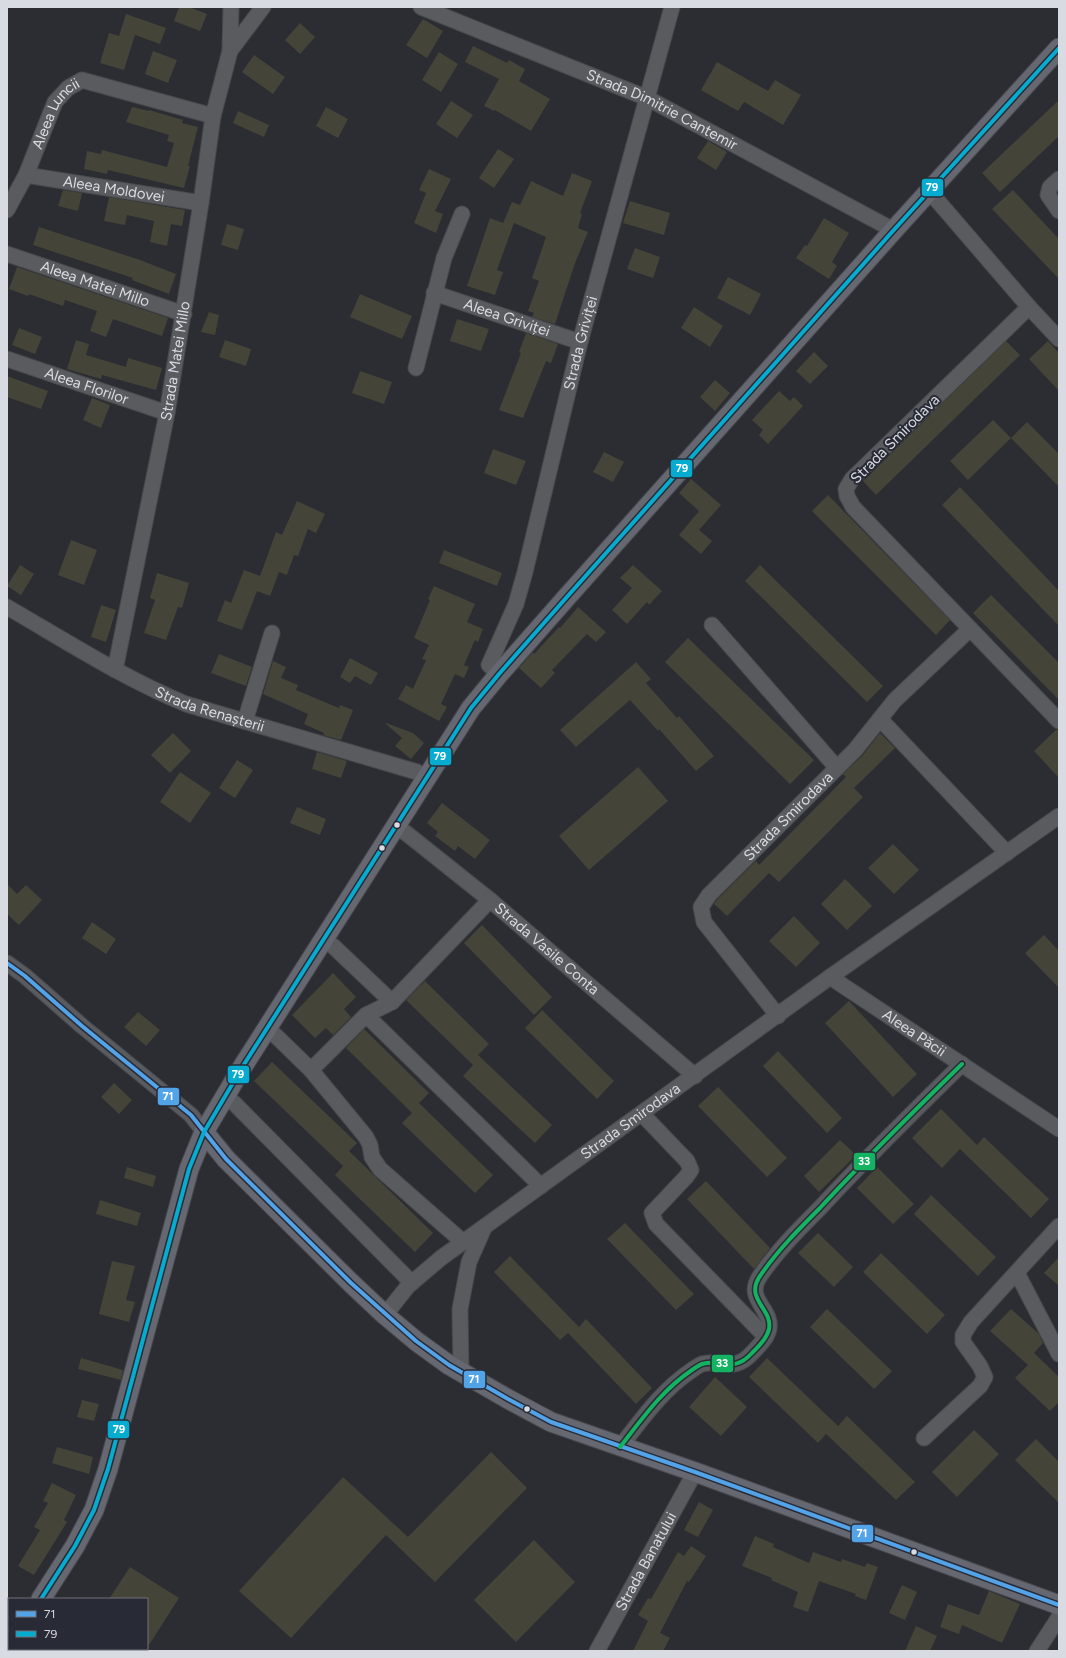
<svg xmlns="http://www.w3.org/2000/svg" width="1066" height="1658" font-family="Figtree,sans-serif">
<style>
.building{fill:#444438}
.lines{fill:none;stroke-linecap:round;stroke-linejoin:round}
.minor-casing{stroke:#48494e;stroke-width:17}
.major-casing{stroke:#48494e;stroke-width:21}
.minor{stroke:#595b5f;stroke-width:15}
.major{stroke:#666871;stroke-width:19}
.bus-1-casing{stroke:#282b36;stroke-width:7}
.bus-2-casing{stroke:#282b36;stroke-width:7}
.bus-3-casing{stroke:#282b36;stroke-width:7}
.bus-1{stroke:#53a3e8;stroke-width:4}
.bus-2{stroke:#06acd0;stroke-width:4}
.bus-3{stroke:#13b361;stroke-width:4}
.bus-dot{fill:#d9dbe2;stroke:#282b36;stroke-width:1.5}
.labels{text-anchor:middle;stroke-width:4;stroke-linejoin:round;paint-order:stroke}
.street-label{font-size:15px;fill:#d9dbe2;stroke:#282b36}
.line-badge{stroke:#282b36;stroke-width:1.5}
.badge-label{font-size:11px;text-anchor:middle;font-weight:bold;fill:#fff}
</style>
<rect width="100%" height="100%" fill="#2c2d32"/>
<!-- building -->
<path class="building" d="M179,7H189L207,14L200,31L174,21Z
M126,14L166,28L160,44L135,35L124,70L100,63L109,33L119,36Z
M423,19L443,31L427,58L406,45Z
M300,23L315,37L300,54L285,40Z
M473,46L507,63L509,60L525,69L519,81L550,99L531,131L495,110L494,111L484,106L499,79L465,62Z
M153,51L177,60L168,83L145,74Z
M439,52L458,64L441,92L422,80Z
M254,55L285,77L273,94L242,72Z
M717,62L768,91L775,80L801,95L783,125L744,102L738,111L701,90Z
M1059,100V136L1000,192L982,173Z
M451,101L473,115L457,138L436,124Z
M132,107L149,111V110L183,120L182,123L198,127L188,166H190L184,188L108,170L107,174L84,169L87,151L101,154L102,150L167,167L174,143L167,141L169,135L126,122Z
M326,107L348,119L338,138L316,126Z
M238,111L269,125L264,137L233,123Z
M708,141L727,152L716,170L697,158Z
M498,149L514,159L494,188L479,178Z
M429,169L451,179L435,211L443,214L436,233L414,223L426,193L419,190Z
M572,173L592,181L580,213L582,214L578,228L588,232L575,263L555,324L532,317L534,313L528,311L539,281L532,278L546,237L514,223L497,270L503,272L495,295L467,286L490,218L503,223L512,202L520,205L531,181L563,196Z
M63,190L82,193L78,211L58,206Z
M1013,190L1059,239V279L992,209Z
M109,197L185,210L182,226L171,224L167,246L150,242L154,221L127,215L125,225L104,221Z
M630,201L670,213L664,235L623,223Z
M824,218L849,233L832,262L837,266L829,279L796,258L805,245L807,246Z
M227,224L244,229L238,250L221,245Z
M39,227L140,260L176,274L169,294L132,280L133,278L33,245Z
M635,248L660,257L653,278L627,269Z
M17,267L168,318L162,336L113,319L106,337L90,331L97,311L65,300L63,306L29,294L28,296L9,289Z
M728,277L761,294L750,315L717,298Z
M360,294L412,316L402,339L350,317Z
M694,307L723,326L710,347L681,328Z
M209,312L219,315L215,335L201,332Z
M457,319L489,329L481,351L450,341Z
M19,328L42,337L35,354L12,345Z
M526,333L558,344L551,363L546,361L523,418L499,410L521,353L519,352Z
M76,340L89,344L86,355L126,367L128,358L162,368L156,390L102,375L101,379L67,369Z
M225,340L251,349L246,366L219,357Z
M1006,341L1020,355L876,495L863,481Z
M1048,341L1059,353V391L1029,359Z
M814,352L828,366L810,384L796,371Z
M360,371L392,382L384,404L352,393Z
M7,376L48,391L41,409L7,397Z
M715,380L730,393L715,411L700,397Z
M779,391L790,401L794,397L803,406L768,444L759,435L763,430L752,420Z
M92,398L110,405L101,428L83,420Z
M993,420L1011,438L968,480L950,461Z
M1027,422L1059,454V487L1011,438Z
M493,449L526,461L516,485L484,473Z
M604,452L624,462L613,482L593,472Z
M691,479L721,505L699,530L712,541L701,554L679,535L699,511L679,493Z
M960,487L1059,591V626L942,505Z
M828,495L950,620L936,635L812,511Z
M297,501L325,514L316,533L308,529L298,556L294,555L287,575L279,572L270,596L257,591L242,630L217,621L225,600L231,603L244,570L260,576L276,532L282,535Z
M71,540L97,550L84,585L58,575Z
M444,550L502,573L497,586L439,563Z
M20,565L34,574L21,595L7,586Z
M633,565L662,591L649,605L647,602L627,624L612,610L632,588L620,578Z
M760,565L883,686L867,702L745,581Z
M157,573L189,583L182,608L178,607L166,640L144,633L155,600L150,598Z
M434,586L475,604L467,622L483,629L478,642L475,640L464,665L469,667L464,678L455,674L441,704L447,707L439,721L398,699L406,685L413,689L426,660L422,659L429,645L414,638L430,600L428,599Z
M991,595L1059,663V700L973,613Z
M101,605L116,610L106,642L91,637Z
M578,607L606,632L596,642L587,634L552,670L555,673L541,688L519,668L533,652L534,654L559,627L560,628Z
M688,638L814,760L790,784L665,662Z
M219,654L252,667L246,686L211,673Z
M350,658L378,673L371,685L355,676L350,683L340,677Z
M273,661L286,667L281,678L298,685L296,690L339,708L340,705L353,710L341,740L323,735L324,733L304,724L308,714L263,694Z
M636,662L651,679L646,683L677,718L679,716L714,756L696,771L659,729L658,731L630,700L576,747L560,730Z
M386,723L413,733L424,743L411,759L395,746L402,738L386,724Z
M1056,730H1059V778L1034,751Z
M173,733L191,751L170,773L151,755Z
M880,733L895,748L854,788L863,797L779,882L769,873L727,916L714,904L716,901L756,861L759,865L846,777L843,774L862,756Z
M317,752L347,761L341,778L312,769Z
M237,760L253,770L235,798L219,788Z
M638,767L668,801L589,870L559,836Z
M180,772L211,793L190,823L160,802Z
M442,803L490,840L475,859L458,846L455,851L435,836L438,832L427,823Z
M297,807L326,819L320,835L290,823Z
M893,844L919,870L894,894L868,868Z
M845,879L872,906L847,930L821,904Z
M7,884L17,894L26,885L42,900L19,925L7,914Z
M794,916L820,943L796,967L769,941Z
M92,922L116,939L106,954L82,938Z
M482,925L552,997L534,1015L464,943Z
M1044,935L1059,951V988L1025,953Z
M333,973L356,997L344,1009L351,1017L333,1035L326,1028L315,1038L292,1015Z
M425,981L489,1044L478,1055L552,1125L535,1143L463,1076L473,1065L406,1000Z
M849,1001L917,1074L893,1097L825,1023Z
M542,1010L614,1081L597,1099L525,1028Z
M138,1012L160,1030L146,1046L124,1027Z
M364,1029L429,1093L419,1103L493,1175L475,1193L402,1123L412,1113L346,1048Z
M778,1051L842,1118L827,1133L763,1066Z
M272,1062L357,1143L349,1151L433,1233L415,1252L335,1175L343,1166L254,1081Z
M114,1083L132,1100L119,1114L101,1097Z
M718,1087L787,1158L767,1177L698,1106Z
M941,1109L977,1145L984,1137L1049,1199L1031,1218L960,1149L942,1168L912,1138Z
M840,1140L856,1155L819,1192L804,1176Z
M127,1167L156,1176L153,1187L124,1178Z
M877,1167L914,1204L893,1224L857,1188Z
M706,1181L770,1248L754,1269L687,1199Z
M931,1195L996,1257L978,1276L914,1214Z
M100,1200L141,1213L137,1226L96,1214Z
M625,1223L694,1294L676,1310L607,1239Z
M818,1233L853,1267L834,1287L798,1253Z
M881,1253L945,1315L927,1334L863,1272Z
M510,1256L579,1327L586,1319L652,1388L636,1404L568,1333L560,1340L494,1272Z
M1059,1257V1286L1044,1273Z
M112,1261L135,1266L126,1300L135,1302L129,1322L99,1314Z
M827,1309L892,1371L874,1389L810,1327Z
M1011,1309L1039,1334L1043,1343L1034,1353L1059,1377V1402L1050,1411L1015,1378L1028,1365L990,1331Z
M81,1358L123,1370L121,1380L78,1369Z
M767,1358L838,1426L847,1416L915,1482L896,1500L826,1434L818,1443L749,1377Z
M715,1377L747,1407L721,1436L689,1407Z
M82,1400L99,1404L94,1421L77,1417Z
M974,1430L999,1454L957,1497L932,1472Z
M1036,1439L1059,1462V1503L1015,1460Z
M57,1447L93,1457L89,1474L52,1463Z
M491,1452L527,1488L435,1582L386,1535L291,1638L239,1591L343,1477L408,1537Z
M52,1483L76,1495L64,1520L67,1522L34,1575L18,1566L40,1530L34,1527L48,1503L43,1501Z
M699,1502L713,1510L698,1537L684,1530Z
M755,1536L774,1544L773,1547L809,1563L813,1552L841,1562L842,1559L865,1567L867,1563L878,1567L866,1600L855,1596L856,1594L819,1581L808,1612L793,1607L798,1592L771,1580L772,1578L742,1566Z
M534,1540L575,1582L516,1642L474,1600Z
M691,1546L706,1556L689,1582L687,1581L660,1633L670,1638L663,1651H633L648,1621L638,1615L648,1598L651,1599L678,1552L684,1556Z
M130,1567L179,1598L147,1648V1599H109Z
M902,1585L917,1592L905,1620L889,1613Z
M989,1591L1020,1604L1002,1643L962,1625L959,1634L940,1627L948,1604L979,1615Z
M916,1626L937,1636L930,1651H905Z"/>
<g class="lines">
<!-- minor casing -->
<g class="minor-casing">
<g id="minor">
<path id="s1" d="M421,7L647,98L884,225L892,232"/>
<path d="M230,51L263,7"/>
<path id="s2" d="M26,175L201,203"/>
<path d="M1059,179L1050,187L1048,195L1059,211"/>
<path d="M930,192L1029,307L1059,339"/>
<path id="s3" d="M7,210L26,175L55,102L68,88L82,80L213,116"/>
<path id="s4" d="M7,254L184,314"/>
<path id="s5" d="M434,293L580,342"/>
<path d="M1029,307L852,479L846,489L847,496L853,507L1059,721"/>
<path id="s6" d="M7,359L167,413"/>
<path d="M416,368L444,258L462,214"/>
<path id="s7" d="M7,607C66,641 123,678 186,704L417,772L427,778"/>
<path d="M712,625L837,768"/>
<path id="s8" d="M115,670L167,413L201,203L213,116L230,51L231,7"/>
<path id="s9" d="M499,674L489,665L516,604L525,572L580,342L672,7"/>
<path d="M880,719L1007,853"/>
<path d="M245,721L272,633"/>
<path id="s10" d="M396,827L406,833L490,900L695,1076"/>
<path d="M324,941L333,946L392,1002"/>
<path d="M7,963L25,976L82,1026L191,1115L204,1132"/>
<path id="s11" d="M830,977L1059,1129"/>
<path d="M366,1015L541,1186"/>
<path id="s12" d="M778,1016L704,922L701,907L709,895L855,750L895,700L970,629"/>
<path d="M266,1031L275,1035L311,1070L366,1137L370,1145L372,1157L380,1169L463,1242"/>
<path d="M311,1070L366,1015L392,1002L490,900"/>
<path d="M225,1097L234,1103L412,1283"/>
<path d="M642,1114L687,1161L691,1170L686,1177L652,1213L656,1224L766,1337"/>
<path d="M1017,1273L1059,1354"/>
<path id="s13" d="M385,1315L408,1286L441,1258L830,977L1059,816"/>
<path d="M461,1372L460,1309L469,1262L484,1228"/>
<path d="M924,1438L980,1386L985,1377L980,1366L963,1342V1335L971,1322L1059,1226"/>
<path d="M620,1447C642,1419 662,1390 692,1370C695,1368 699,1365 702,1364C722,1358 733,1374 752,1353C759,1346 767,1338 769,1329C773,1309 744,1299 760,1276C777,1251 799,1229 820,1208C866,1158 914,1111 962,1064"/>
<path id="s14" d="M597,1651L695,1472"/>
<path d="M1037,1651L1059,1617"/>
</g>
</g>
<!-- major casing -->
<g class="major-casing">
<path id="major" d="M204,1132L226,1159L351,1283L385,1315L416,1341L449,1365L508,1399L551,1422L695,1472L1059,1605
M41,1599L75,1546L94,1510L108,1469L189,1169L204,1132L243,1066L471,708L499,674L566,598L892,232L1059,48
M8,1651L9,1649"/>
</g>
<!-- minor -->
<use href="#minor" class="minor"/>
<!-- major -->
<use href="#major" class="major"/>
<!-- bus-1 casing -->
<g class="bus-1-casing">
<path id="bus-1" d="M7,963L25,976L82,1026L191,1115L226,1159L351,1283L416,1341L449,1365L508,1399L551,1422L695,1472L1059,1605"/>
</g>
<!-- bus-2 casing -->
<g class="bus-2-casing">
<path id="bus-2" d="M41,1599L75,1546L94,1510L108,1469L189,1169L204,1132L243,1066L471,708L499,674L566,598L892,232L1059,48"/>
</g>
<!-- bus-3 casing -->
<g class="bus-3-casing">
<path id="bus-3" d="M620,1447C642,1419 662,1390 692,1370C695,1368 699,1365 702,1364C722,1358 733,1374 752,1353C759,1346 767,1338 769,1329C773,1309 744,1299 760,1276C777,1251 799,1229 820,1208C866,1158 914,1111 962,1064"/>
</g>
<!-- bus-1 -->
<use href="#bus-1" class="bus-1"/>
<!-- bus-2 -->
<use href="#bus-2" class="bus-2"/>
<!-- bus-3 -->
<use href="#bus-3" class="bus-3"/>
</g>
<!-- markers -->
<g class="bus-dot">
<circle cx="397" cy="825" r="3.5"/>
<circle cx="382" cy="848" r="3.5"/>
<circle cx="527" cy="1409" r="3.5"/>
<circle cx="914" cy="1552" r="3.5"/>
</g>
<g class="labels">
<!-- street labels -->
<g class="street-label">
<text dy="5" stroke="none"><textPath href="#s1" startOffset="262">Strada Dimitrie Cantemir</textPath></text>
<text dy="5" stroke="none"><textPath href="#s3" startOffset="109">Aleea Luncii</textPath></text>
<text dy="5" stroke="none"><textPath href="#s2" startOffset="89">Aleea Moldovei</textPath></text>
<text dy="5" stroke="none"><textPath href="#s4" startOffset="93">Aleea Matei Millo</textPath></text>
<text dy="5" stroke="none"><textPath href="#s5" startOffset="77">Aleea Griviței</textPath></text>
<text dy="5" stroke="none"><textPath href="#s9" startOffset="349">Strada Griviței</textPath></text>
<text dy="5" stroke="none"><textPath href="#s8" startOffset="315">Strada Matei Millo</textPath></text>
<text dy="5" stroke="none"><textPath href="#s6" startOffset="84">Aleea Florilor</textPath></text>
<text transform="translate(895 439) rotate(-45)" y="5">Strada Smirodava</text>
<text dy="5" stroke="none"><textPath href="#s7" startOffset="228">Strada Renașterii</textPath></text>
<text dy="5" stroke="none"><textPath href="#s12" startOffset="261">Strada Smirodava</textPath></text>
<text dy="5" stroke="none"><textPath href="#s10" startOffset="194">Strada Vasile Conta</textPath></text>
<text dy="5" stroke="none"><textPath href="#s11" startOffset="101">Aleea Păcii</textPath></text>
<text dy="5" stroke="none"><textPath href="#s13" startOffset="314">Strada Smirodava</textPath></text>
<text dy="5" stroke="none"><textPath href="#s14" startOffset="102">Strada Banatului</textPath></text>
</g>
</g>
<g class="line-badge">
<rect x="921" y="178" width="23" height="19" rx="4" fill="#06acd0"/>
<rect x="670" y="459" width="23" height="19" rx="4" fill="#06acd0"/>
<rect x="429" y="747" width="23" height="19" rx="4" fill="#06acd0"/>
<rect x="227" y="1065" width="23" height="19" rx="4" fill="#06acd0"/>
<rect x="157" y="1087" width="23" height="19" rx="4" fill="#53a3e8"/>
<rect x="853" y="1152" width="23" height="19" rx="4" fill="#13b361"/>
<rect x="711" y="1354" width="23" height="19" rx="4" fill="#13b361"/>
<rect x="463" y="1370" width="23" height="19" rx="4" fill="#53a3e8"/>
<rect x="107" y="1420" width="23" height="19" rx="4" fill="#06acd0"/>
<rect x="851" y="1524" width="23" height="19" rx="4" fill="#53a3e8"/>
</g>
<g class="badge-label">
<text x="932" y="191">79</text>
<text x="682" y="472">79</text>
<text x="440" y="760">79</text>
<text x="238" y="1078">79</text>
<text x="168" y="1100">71</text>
<text x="864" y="1165">33</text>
<text x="722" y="1367">33</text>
<text x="474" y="1383">71</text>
<text x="119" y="1433">79</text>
<text x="862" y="1537">71</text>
</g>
<!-- border -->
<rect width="1066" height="1658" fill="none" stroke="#d9dbe2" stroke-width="16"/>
<!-- legend -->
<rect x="8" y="1598" width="140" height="52" fill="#282b36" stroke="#6f717b"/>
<rect x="16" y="1611" width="20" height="6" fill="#53a3e8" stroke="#6f717b"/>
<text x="44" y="1618" font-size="12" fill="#d9dbe2">71</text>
<rect x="16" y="1631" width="20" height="6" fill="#06acd0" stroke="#6f717b"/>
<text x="44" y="1638" font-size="12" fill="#d9dbe2">79</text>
</svg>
